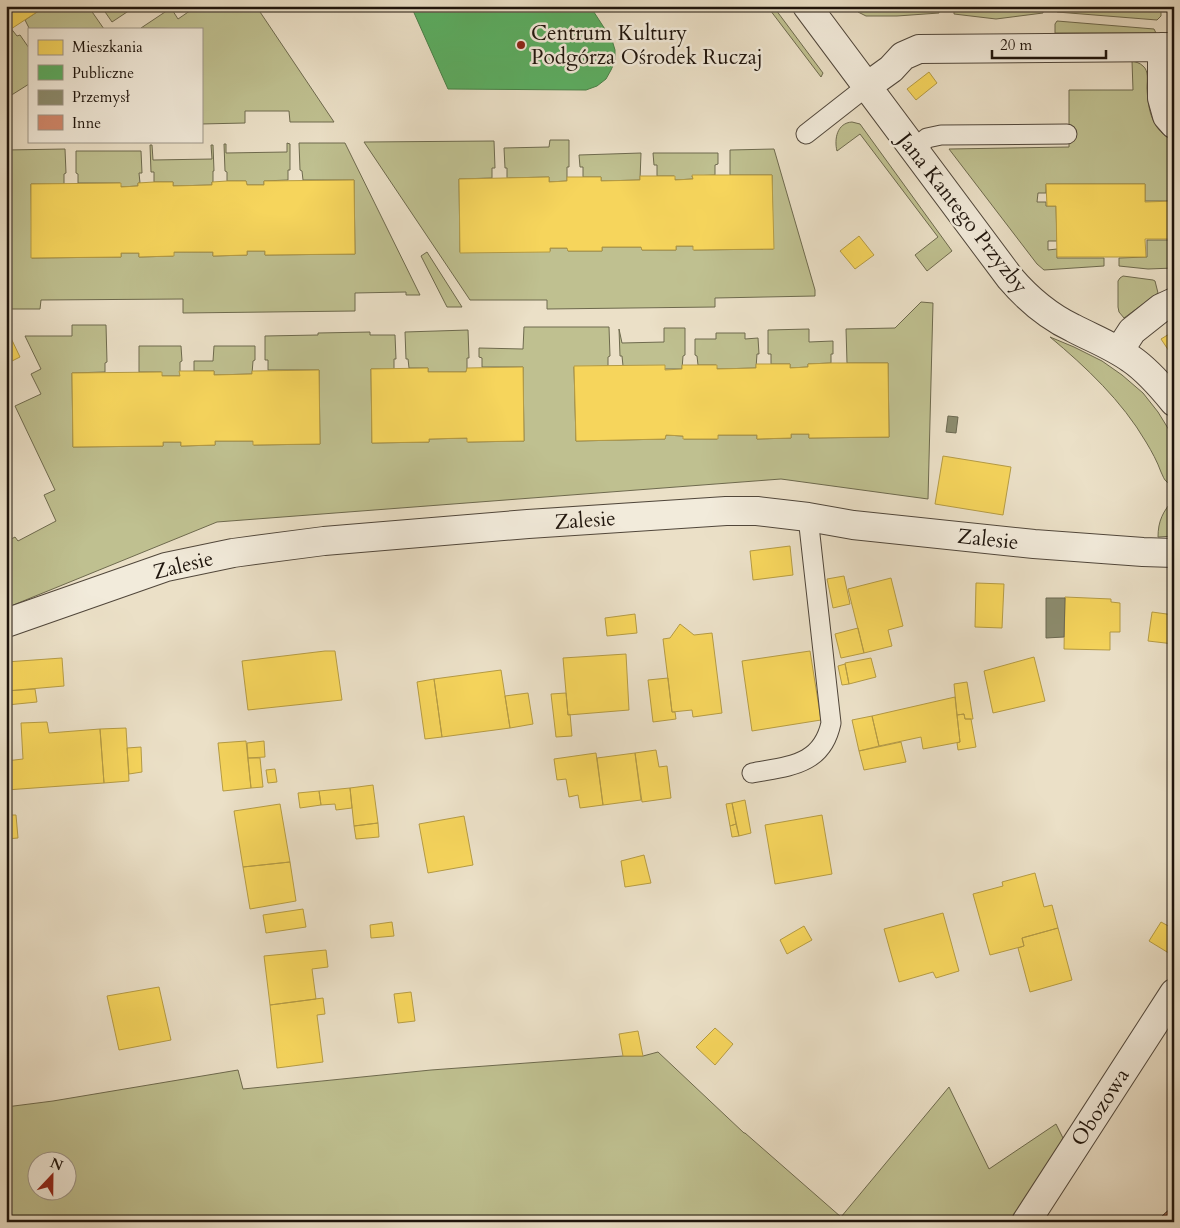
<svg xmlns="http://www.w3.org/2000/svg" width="1180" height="1228" font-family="Cardo,serif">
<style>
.green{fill:#bfc090;stroke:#6e6a4e;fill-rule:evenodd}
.homes{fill:#f6d55c;stroke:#b59b44}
.public{fill:#5aae61;stroke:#488048}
.industry{fill:#8c8c6e;stroke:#6b6851}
.building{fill:#d1886b;stroke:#1e140c}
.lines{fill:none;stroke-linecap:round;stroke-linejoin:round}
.service-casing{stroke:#51473b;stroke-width:21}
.minor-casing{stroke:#51473b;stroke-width:30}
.service{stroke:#f2ebdb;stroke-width:19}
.minor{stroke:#f2ebdb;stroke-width:28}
.poi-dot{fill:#8f2418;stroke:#f2ebdb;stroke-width:2}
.labels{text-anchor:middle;stroke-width:5;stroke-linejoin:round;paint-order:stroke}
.poi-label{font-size:21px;fill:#1e140c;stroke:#f2ebdb;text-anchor:start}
.street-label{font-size:21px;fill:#1e140c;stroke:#f2ebdb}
</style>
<rect width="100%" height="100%" fill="#ebe0c7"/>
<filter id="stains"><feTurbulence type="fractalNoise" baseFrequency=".004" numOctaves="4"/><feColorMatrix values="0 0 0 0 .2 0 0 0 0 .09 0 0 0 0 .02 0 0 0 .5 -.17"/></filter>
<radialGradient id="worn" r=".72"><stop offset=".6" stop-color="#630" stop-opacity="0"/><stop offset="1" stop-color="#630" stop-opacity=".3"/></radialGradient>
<!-- green -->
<path class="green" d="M38,6H88L104,29H29V30L28,29L29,28L25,20L40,10Z
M101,6H136L112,22Z
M197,6H256L334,122H290L289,111H245V123L201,124V29L141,28L171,8L178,19Z
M767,6H773L823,73L821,77Z
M857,6H939V13L897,16H866L858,12Z
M954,6H1043V13L996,19L954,14Z
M1057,6H1161V16L1157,20L1057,12Z
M1057,21L1154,29L1156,33H1055V24Z
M9,26L17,36L20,35L29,48V84L10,96L6,91V28Z
M1132,61C1136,62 1140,63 1143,66C1149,71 1147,80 1147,88C1148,110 1152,131 1174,141V201H1145V184H1046V193H1038L1037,202H1046V206H1056L1057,241H1048V250L1057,249V258H1104V266L1044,270L1037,264L949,149L1069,147V90H1133Z
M852,122L860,124L952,251L927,271L915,255L938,237L860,134L837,151C834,139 837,123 852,122Z
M550,140H569V167H567V181L549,182V177L507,178V168H505L504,148L549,147Z
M494,141L495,168H492V178L459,179L460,252L550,251V248H567L568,251H602V247H641L642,250H676V246H693L694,250L773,249L772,175H730V150L774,149L815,290V296L715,298V307L547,309V300H470L364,142Z
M287,143L290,144V170H288V180L264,181V185H247L246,181H227V172L225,171L224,144H226V153L287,152Z
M299,143H345L420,295H406V292L355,293V311L183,313V299L41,300L40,309H12L6,297V150L65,149L66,173L64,174V184H31L32,258L121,257V253H139V257L173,256L174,252H213V256L247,255V251H265V255L355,254L354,180H303L302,171L300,170Z
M150,145H152L153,160L212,159L211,145H213L214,171H213V182H212V185L173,186V182H154V172H151Z
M76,151H141L142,173H139L140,183H138V186L121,187L120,183H78V174L76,173Z
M641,153L640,180L601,181V177H583V167H580L579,155Z
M653,153H718V164L715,165V175L692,176L693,179L675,180L674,176H657V165H654Z
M1147,240H1174V268L1148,269L1119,266V258L1147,257Z
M427,252L462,307H447L421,256Z
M1123,276L1153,280L1155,281L1158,293L1124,318L1119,312L1118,307V281L1120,278Z
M921,302L933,303L928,499L781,479L217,522L6,608V542L15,537L18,541L56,521L44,495L55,490L15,406L41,394L31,374L41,369L25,336H72V325H106L107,362L105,363V372L72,373L73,447L163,446V442H181V446L215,445V441H253L254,445L320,444L319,370H268V360H265V336L318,335V333L370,332V335H395L396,359H394V369H371L372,443L429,442V439L467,438L468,442L524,441L523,367H482V358L479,357V348L523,349L524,327H609L610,356L608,357V366L574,367L576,441L665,439L666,435L683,436L684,439H717L718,435H757V439L791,438V434H809V438L889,437L888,363H847L846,329L895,328Z
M664,328H685V355L683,356L682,369H665L623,366L622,356H620L619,329L622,343L664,342Z
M809,329V342L833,341V354H831V363L808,364V367L790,368V364H771V354H768V330Z
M468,330L469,358H467V368L466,372H428V368H409L408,359H406L405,332Z
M716,333H745V339L758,338L759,354H757L756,368L717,369L716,365H698L697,356L695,355V339H716Z
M1050,337L1074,347L1102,361L1122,375L1143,393L1158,412L1174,438V485C1171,484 1169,484 1167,482C1164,480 1163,476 1161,472C1157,461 1152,452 1146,442C1122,401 1086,367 1050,337Z
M139,346H181L182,361L180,362V376H162L161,372H139Z
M214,346H255V360L253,361L252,374L214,375V371H194V361H213Z
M1174,499V536L1158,537C1158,521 1163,511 1174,499Z
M658,1052L744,1133H745L841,1217L949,1087L989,1169L1056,1124L1063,1138L1019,1222H6V1107L53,1101L238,1070L243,1089L431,1070L623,1056H643ZM38,1160H68V1190H38Z"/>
<!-- homes -->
<path class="homes" d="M6,6H38L40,10L11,29L9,26L6,28Z
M929,72L937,83L916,100L907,89Z
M692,175H772L774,249L693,250V246H676V250H642L641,247H602V251H568L567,248H550V252L460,253L459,179L549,177V182L567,181V177H601V181L640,180V176H675V180L693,179Z
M354,180L355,254L265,255V251H247V255L213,256V252H174V256L139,257V253H121V257L31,258V184L121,183V187L138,186V183L154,182H173V186L212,185V182L227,181H246L247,185H264V181Z
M1046,184H1145V202L1174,201V239H1145L1146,257H1057L1056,206H1047Z
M859,236L874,255L855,269L840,251Z
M1174,331V347L1169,351L1161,339Z
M10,336L20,357L6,364V338Z
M831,363H888L889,437L809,438V434H791V438L757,439V435H718V439H683V436L666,435L665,439L576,441L574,366L665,365V370L682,369V365H717V369L756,368V364H790V368L808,367V364Z
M523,367L524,441L467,442V438L429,439V442L372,443L371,369L428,368V372H466L467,368Z
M319,370L320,444L253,445V441H215V445L181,446V442H163V446L73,447L72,373L162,372V376H180L179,371H214V375L252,374V371H253Z
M943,456L1011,467L1003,515L935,504Z
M790,546L793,575L753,580L750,551Z
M844,576L850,604L833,608L827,579Z
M891,578L903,626L888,630L892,646L864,653L848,589Z
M976,583L1004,584L1002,628L975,627Z
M1065,597L1111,599V602L1120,603V632H1110V650L1064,649Z
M1152,612L1174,615V644L1148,641Z
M635,614L637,633L607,636L605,618Z
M680,624L694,635L712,633L722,713L693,717L692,710L672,712L663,639L670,638Z
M858,628L864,653L841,658L835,634Z
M325,651H335L342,700L248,710L242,661Z
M810,651L821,720L752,731L742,661Z
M626,654L629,710L568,715L563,658Z
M1034,657L1045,701L993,713L984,671Z
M62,658L64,686L6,691V662Z
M871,658L876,677L849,684L845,663Z
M845,664L849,684L842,685L838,666Z
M501,670L510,728L442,737L434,679Z
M668,678L672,712H675L676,719L653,722L648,680Z
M434,679L442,737L425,739L417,682Z
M967,682L973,719H965L964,714L957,715L954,684Z
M35,689L37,702L7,705L6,691Z
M528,693L533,724L510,728L505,696Z
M566,693L568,715L570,714L572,736L556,737L551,694Z
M955,697L960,742L923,749L921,737L879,746L872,716Z
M964,714L965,719H971L976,747L958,750L957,743L960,742L957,715Z
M872,716L879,746L859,751L852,720Z
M47,722L49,733L100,729L104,783L6,790V761L23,759L21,723Z
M126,728L129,781L104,783L100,729Z
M246,741L251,788L223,791L218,743Z
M264,741L265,757L248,758L247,743Z
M901,742L906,762L864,770L859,751Z
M141,747L142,772L129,774L127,748Z
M656,750L659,767L667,766L671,798L642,802L635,753Z
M596,753L603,805L580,808L578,795L569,797L566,779L557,780L554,759Z
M635,753L641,800L603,805L597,758Z
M248,758H260L263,787L251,788Z
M275,769L277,782L268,783L266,770Z
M373,785L378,823L354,826L350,788Z
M350,788L352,808L336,810L335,804L321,805L319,791Z
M319,791L321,805L300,808L298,793Z
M745,800L751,833L739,836L732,803Z
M732,803L736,824L730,826L726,804Z
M280,804L290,862L243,867L234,811Z
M6,815H16L18,838L6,839Z
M822,815L832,874L775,884L765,825Z
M464,816L473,865L428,873L419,824Z
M378,823L379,837L356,839L354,826Z
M736,824L739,836L732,837L730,826Z
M644,855L651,883L625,887L621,861Z
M290,862L296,901L250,909L243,867Z
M1035,873L1044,907L1052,905L1058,928L1022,938L1024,946L990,955L973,894L1003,886L1002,882Z
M303,909L306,927L266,933L263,915Z
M943,913L959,971L936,978L933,972L899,982L884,929Z
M392,922L394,936L371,938L370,925Z
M1161,922L1174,929V953L1172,955L1149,941Z
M804,926L812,940L787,954L780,940Z
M1058,928L1072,980L1030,992L1018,948L1024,946L1022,938Z
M326,950L328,967L312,969L316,999L270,1005L264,956Z
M159,987L171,1040L119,1050L107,996Z
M411,992L415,1021L398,1023L394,994Z
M323,998L325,1014L317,1015L323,1062L277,1068L270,1005Z
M715,1028L733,1044L715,1065L696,1047Z
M638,1031L643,1056H623L619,1034Z"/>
<!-- public -->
<path class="public" d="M411,6H590L612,40L615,50V61L611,70L606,79L597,86L586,90L448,89Z"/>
<!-- industry -->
<path class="industry" d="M948,416L958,417L956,433L946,432Z
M1046,598H1065L1064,637L1046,638Z"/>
<!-- building -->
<path class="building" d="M1174,1205V1222H1164L1160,1218Z"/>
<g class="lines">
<!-- service casing -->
<g class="service-casing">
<path id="service" d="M806,134L866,87
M913,150L927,138L941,135L1067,134
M752,773C788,766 822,766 831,723L808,517"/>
</g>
<!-- minor casing -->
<g class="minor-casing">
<path id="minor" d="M807,6L1010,278C1028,299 1048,316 1073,328C1092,338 1113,346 1131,359C1147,370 1161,386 1174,402
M1162,47V98L1167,116L1174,124
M866,87L891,69L903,56L919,49L1174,47
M1119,351L1132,331L1161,308L1174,302
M6,623L166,567L233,553L324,541L528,524L726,511H757L808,517L853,525L1034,544L1143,552L1174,553
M1026,1222L1174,993"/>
</g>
<!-- service -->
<use href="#service" class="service"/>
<!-- minor -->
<use href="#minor" class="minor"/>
</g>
<!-- markers -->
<circle class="poi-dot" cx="521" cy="45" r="5"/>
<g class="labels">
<!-- poi labels -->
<g class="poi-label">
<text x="531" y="40">Centrum Kultury<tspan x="531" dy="24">Podgórza Ośrodek Ruczaj</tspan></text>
</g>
<!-- street labels -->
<g class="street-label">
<text transform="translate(963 213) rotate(52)" y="7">Jana Kantego Przyzby</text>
<text transform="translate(585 520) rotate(-4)" y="7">Zalesie</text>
<text transform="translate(988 539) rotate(6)" y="7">Zalesie</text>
<text transform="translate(183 565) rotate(-14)" y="7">Zalesie</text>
<text transform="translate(1100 1107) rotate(-57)" y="7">Obozowa</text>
</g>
</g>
<!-- margin -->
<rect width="1180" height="1228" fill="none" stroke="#ebe0c7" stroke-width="25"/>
<rect x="8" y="8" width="1165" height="1213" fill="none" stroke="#1e140c" stroke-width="2.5"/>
<rect x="12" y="12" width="1155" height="1203" fill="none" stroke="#1e140c"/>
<!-- legend -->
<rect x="28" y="28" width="175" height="115" fill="#f2ebdb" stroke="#9d9588"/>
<rect x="38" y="40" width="25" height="15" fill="#f6d55c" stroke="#9d9588"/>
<text x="72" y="52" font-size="15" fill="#1e140c">Mieszkania</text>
<rect x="38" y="65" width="25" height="15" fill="#5aae61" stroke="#9d9588"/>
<text x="72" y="78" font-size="15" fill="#1e140c">Publiczne</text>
<rect x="38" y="90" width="25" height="15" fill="#8c8c6e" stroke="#9d9588"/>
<text x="72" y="102" font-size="15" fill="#1e140c">Przemysł</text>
<rect x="38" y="115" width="25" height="15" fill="#d1886b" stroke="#9d9588"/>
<text x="72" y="128" font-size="15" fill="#1e140c">Inne</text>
<!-- north arrow -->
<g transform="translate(52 1176) rotate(22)"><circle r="24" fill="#f2ebdb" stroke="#9d9588"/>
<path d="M0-4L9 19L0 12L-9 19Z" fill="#8f2418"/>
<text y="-8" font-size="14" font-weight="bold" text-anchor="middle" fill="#1e140c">N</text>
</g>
<!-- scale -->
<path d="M992 50v8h114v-8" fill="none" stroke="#1e140c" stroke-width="2.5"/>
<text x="1000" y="50" font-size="15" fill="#1e140c" stroke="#f2ebdb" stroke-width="4" paint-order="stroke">20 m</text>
<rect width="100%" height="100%" filter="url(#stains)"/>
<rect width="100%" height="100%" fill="url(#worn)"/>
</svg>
